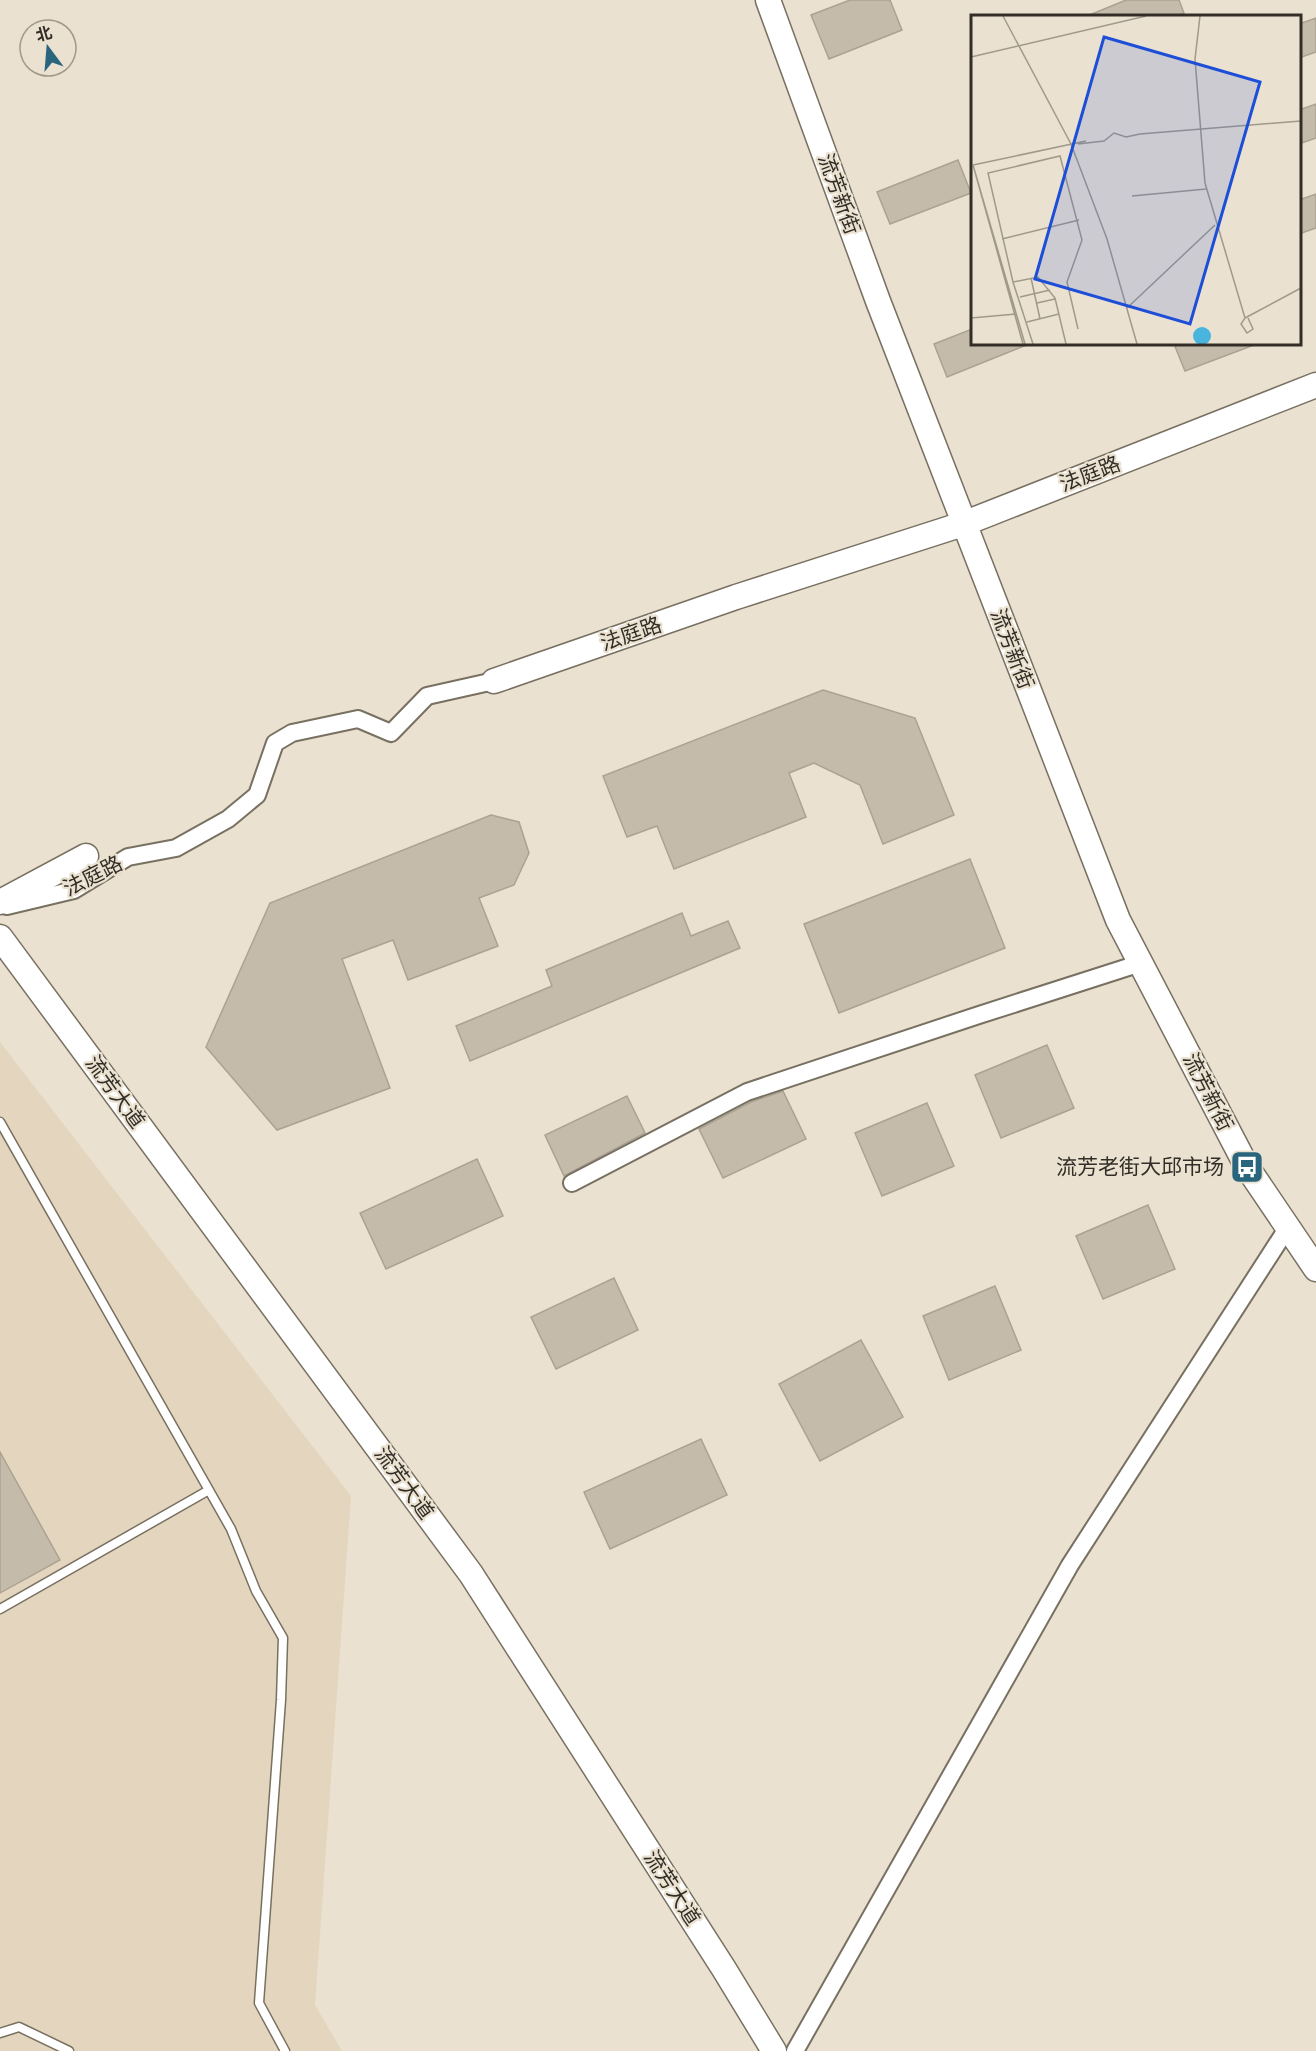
<svg xmlns="http://www.w3.org/2000/svg" width="1316" height="2051" font-family="'Fira Sans','Noto Sans SC',sans-serif">
<style>
.built{fill:#e4d6be}
.building{fill:#c4bbaa;stroke:#aba292;stroke-width:1.5}
.lines{fill:none;stroke-linecap:round;stroke-linejoin:round}
.lane-casing{stroke:#787061;stroke-width:11}
.street-casing{stroke:#787061;stroke-width:20}
.secondary-casing{stroke:#787061;stroke-width:27}
.lane{stroke:#fff;stroke-width:8}
.street{stroke:#fff;stroke-width:16}
.secondary{stroke:#fff;stroke-width:24}
.labels{text-anchor:middle;stroke-width:4.5;stroke-linejoin:round;paint-order:stroke}
.street-label{font-size:21px;fill:#322e27;stroke:#eae1d0}
.poi-label{font-size:21px;fill:#322e27;stroke:#eae1d0;text-anchor:end}
.inset-road{fill:none;stroke:#a0998c;stroke-width:1.5}
.view{fill:#1d4ed8;fill-opacity:0.15;stroke:#1d4ed8;stroke-width:3}
.inset-edge{fill:none;stroke:#322e27;stroke-width:3}
</style>
<rect width="100%" height="100%" fill="#eae1d0"/>
<!-- built -->
<path class="built" d="M0,1042L351,1496L315,2005L342,2051H0Z"/>
<!-- building -->
<path class="building" d="M850,0H890L902,30L829,59L811,15Z
M1126,0H1179L1184,13L1176,16H1087Z
M1316,18V52L1299,58V24Z
M1316,104V138L1299,144V110Z
M958,160L971,193L890,224L877,192Z
M1316,194V228L1299,234V200Z
M972,329V344H1029L947,377L934,344Z
M1174,344H1254V345L1185,371Z
M823,690L915,718L954,815L883,844L860,785L814,763L789,773L806,817L674,869L657,826L627,837L603,776Z
M491,815L519,822L529,853L514,885L479,898L498,946L408,980L393,940L342,959L390,1088L277,1130L206,1047L270,903Z
M970,859L1005,948L839,1013L804,924Z
M682,913L691,936L728,921L740,948L470,1061L456,1026L552,986L546,970Z
M1047,1045L1074,1108L1001,1138L975,1075Z
M783,1091L806,1139L723,1178L699,1129L751,1102Z
M627,1096L645,1133L564,1176L545,1135Z
M927,1103L954,1166L882,1196L855,1133Z
M477,1159L503,1216L386,1269L360,1213Z
M1148,1205L1175,1269L1103,1299L1076,1236Z
M614,1278L638,1330L556,1369L531,1317Z
M995,1286L1021,1350L949,1380L923,1316Z
M861,1340L903,1417L820,1461L779,1384Z
M701,1439L727,1495L610,1549L584,1492Z
M0,1452L60,1560L0,1593Z"/>
<g class="lines">
<!-- lane casing -->
<g class="lane-casing">
<path id="lane" d="M0,1122L231,1529L256,1591L283,1638L281,1700L259,2003L285,2051
M0,1609L209,1490
M0,2033L19,2027L69,2051"/>
</g>
<!-- street casing -->
<g class="street-casing">
<path id="street" d="M7,906L74,890L128,857L176,848L228,819L257,795L275,743L292,733L358,719L391,733L427,696L494,681
M572,1183L747,1092L979,1015L1141,963
M795,2051L1070,1565L1288,1227"/>
</g>
<!-- secondary casing -->
<g class="secondary-casing">
<path id="secondary" d="M768,0L878,301L1118,920L1247,1167L1316,1269
M494,681L736,597L963,524L1316,385
M0,902L86,856
M0,937L471,1574L724,1969L774,2051"/>
</g>
<!-- lane -->
<use href="#lane" class="lane"/>
<!-- street -->
<use href="#street" class="street"/>
<!-- secondary -->
<use href="#secondary" class="secondary"/>
</g>
<!-- icons -->
<defs>
<g id="bus-square" transform="scale(1.725)"><rect x="-9" y="-9" width="18" height="18" rx="4" fill="#29667d" stroke="#eae1d0"/><path d="M-5-6H5V4H4V6H2V4H-2V6H-4V4H-5ZM-3.5-4V0h7V-4ZM-3.5 1.2v1.5H-2V1.2ZM2 1.2v1.5H3.5V1.2Z" fill="#fff"/></g>
</defs>
<g fill-rule="evenodd">
<use href="#bus-square" x="1247" y="1167"/>
</g>
<g class="labels">
<!-- street labels -->
<g class="street-label">
<text transform="translate(839 194) rotate(70)" y="7">流芳新街</text>
<text transform="translate(1090 474) rotate(-21)" y="7">法庭路</text>
<text transform="translate(631 634) rotate(-19)" y="7">法庭路</text>
<text transform="translate(1012 649) rotate(69)" y="7">流芳新街</text>
<text transform="translate(93 876) rotate(-27)" y="7">法庭路</text>
<text transform="translate(115 1092) rotate(54)" y="7">流芳大道</text>
<text transform="translate(1208 1092) rotate(63)" y="7">流芳新街</text>
<text transform="translate(404 1483) rotate(54)" y="7">流芳大道</text>
<text transform="translate(672 1888) rotate(57)" y="7">流芳大道</text>
</g>
<!-- poi labels -->
<g class="poi-label">
<text x="1224" y="1174">流芳老街大邱市场</text>
</g>
</g>
<!-- overview -->
<g transform="translate(971 15)">
<rect width="330" height="330" fill="#eae1d0"/>
<path d="M222 321a9 9 0 1 1 18 0a9 9 0 1 1-18 0Z" fill="#49b4dd"/>
<path class="inset-road" d="M32,1L100,129L136,224L166,329M229,1L224,44L234,168L274,303M0,42L175,1M169,119L330,106M107,129L133,126L143,118L155,122L169,119M2,150L115,126M161,181L235,174M31,224L108,205M60,263L69,304M42,267L17,158L89,141L111,225L96,267L107,314M49,282L79,275M66,288L84,284M156,293L244,210M0,303L45,299M274,303L330,273M274,303L270,309L276,318L282,314L277,303M56,307L88,299M52,329L2,150L54,329M62,329L42,267L67,262L84,283L95,329"/>
<path class="view" d="M133,22L289,67L219,309L64,264Z"/>
<rect width="330" height="330" class="inset-edge"/>
</g>
<!-- north arrow -->
<g transform="translate(48 48) rotate(344)"><circle r="28" fill="#eae1d0" stroke="#a0998c" stroke-width="1.5"/>
<path d="M0-4.5L10 22L0 15L-10 22Z" fill="#29667d"/>
<text y="-9" font-size="16" font-weight="bold" text-anchor="middle" fill="#322e27">北</text>
</g>
</svg>
